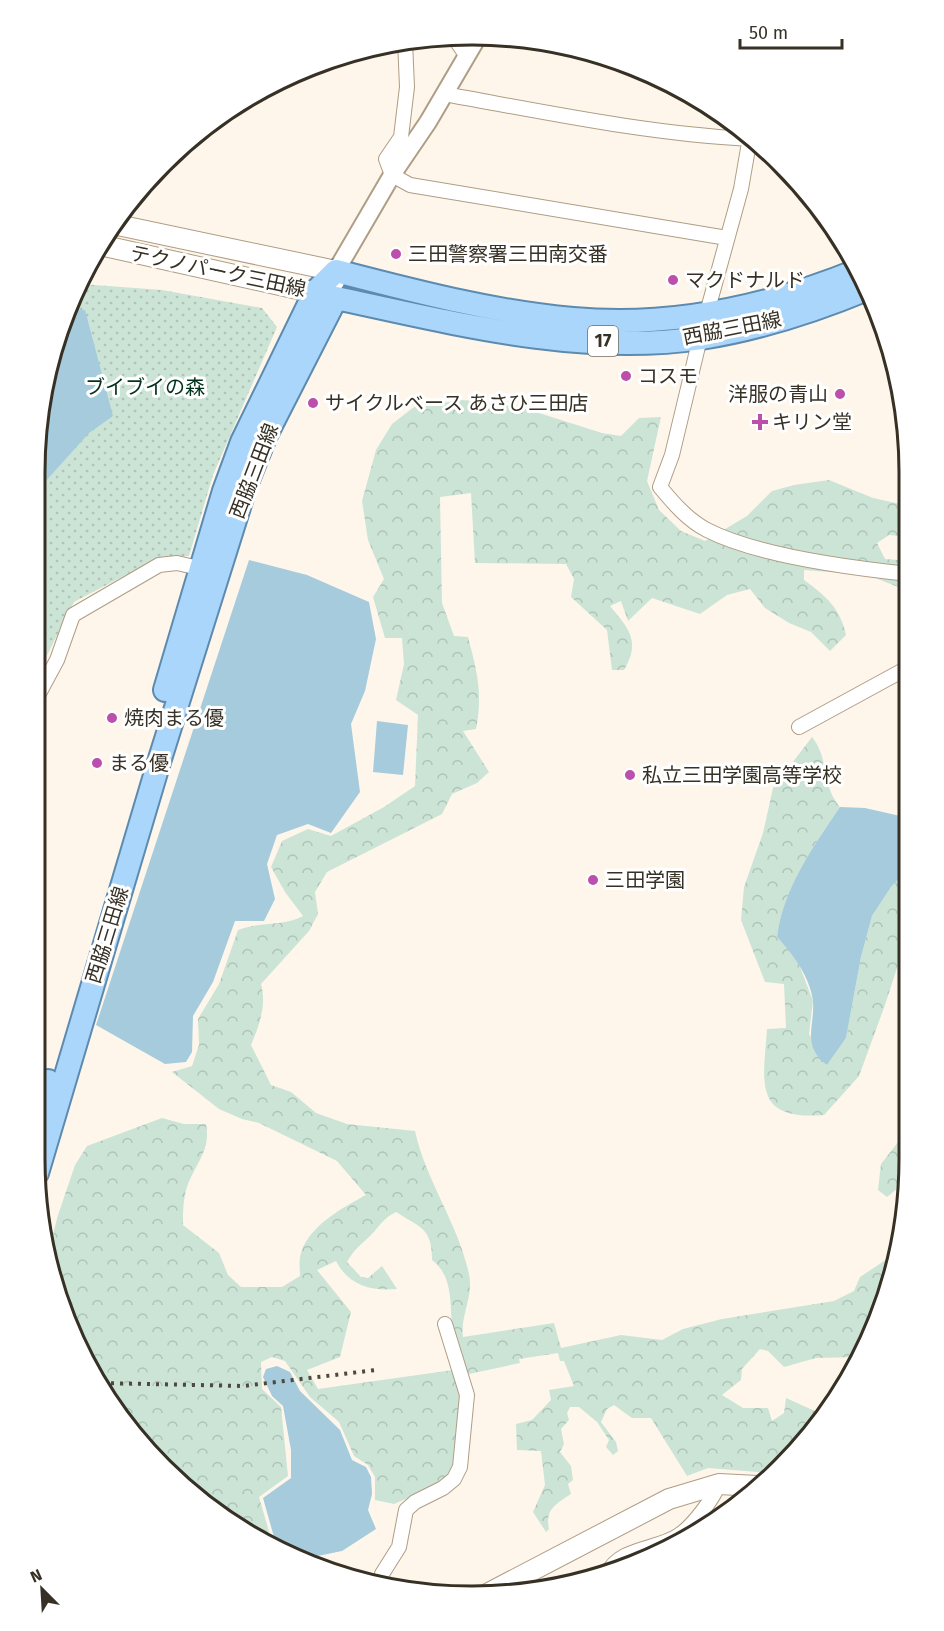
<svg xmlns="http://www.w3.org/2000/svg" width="944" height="1631" font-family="'Fira Sans','Noto Sans JP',sans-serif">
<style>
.green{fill:url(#green-dots)}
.forest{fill:url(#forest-crowns)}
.water{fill:#a5cbdd}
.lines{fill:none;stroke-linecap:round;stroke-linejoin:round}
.minor-casing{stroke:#af9d84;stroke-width:16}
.tertiary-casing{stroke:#af9d84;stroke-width:20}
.secondary-casing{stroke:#af9d84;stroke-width:22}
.primary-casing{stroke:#5d8aaf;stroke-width:26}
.minor{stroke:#fff;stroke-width:14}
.tertiary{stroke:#fff;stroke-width:16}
.secondary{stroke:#fff;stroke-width:20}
.primary{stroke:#aad6fb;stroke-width:22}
.rail{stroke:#4f483d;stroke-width:4;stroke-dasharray:3 6;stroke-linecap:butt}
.poi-dot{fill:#bc4eac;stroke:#fff;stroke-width:2}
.labels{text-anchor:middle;stroke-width:6;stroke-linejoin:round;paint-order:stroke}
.shield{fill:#fff;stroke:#736e66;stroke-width:1.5}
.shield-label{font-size:18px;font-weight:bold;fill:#373025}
.poi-label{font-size:20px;fill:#373025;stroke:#fff;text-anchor:start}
.street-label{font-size:20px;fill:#373025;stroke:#fff}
.park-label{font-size:20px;fill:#00321f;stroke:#fff}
.rim{fill:none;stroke:#373025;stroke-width:3}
</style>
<defs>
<pattern id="green-dots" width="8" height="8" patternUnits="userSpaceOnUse" patternTransform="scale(1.5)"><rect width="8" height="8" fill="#cbe4d6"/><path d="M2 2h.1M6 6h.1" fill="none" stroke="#afc4b8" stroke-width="1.8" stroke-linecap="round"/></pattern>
<pattern id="forest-crowns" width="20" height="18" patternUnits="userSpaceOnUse" patternTransform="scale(1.5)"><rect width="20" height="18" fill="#cbe4d6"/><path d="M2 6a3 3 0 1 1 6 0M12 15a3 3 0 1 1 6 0" fill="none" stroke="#afc4b8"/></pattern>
</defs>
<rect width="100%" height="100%" fill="#fef6eb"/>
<!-- green -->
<path class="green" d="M81,284L162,290L262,308L277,327L213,475L189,556L160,557L74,602L35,679V443L58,332Z"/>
<!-- forest -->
<path class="forest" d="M463,400L520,407L602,433L621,436L639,418L661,417L647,481L659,510L681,531L705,541L747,516L772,491L794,485L829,480L873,498L909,506V537L889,535L877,543L885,559L909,561V587L903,589L868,575L804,570V580C826,596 840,608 846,635L830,651L811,632L789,623L765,608L750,589L727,595L700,614L652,598L628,621L621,601L610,606C629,629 641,641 624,670H612L607,630L571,597L574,579L566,564L475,563L471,493L440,497L442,603L454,636L468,637C477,671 483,694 476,729L463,731L489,772L477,783L452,794L442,814L327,872L315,892L318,914L309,931L261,984C267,1005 259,1026 251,1045L271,1085L291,1092L316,1113L347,1124L415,1131C426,1181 458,1223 469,1274C474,1296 460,1316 463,1337L554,1323L561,1348L621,1335L662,1340L683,1329L722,1319L834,1301L854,1291L860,1277L896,1253L886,1300L858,1357L816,1358L784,1367L768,1351L760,1349L742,1369L741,1380L722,1395L743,1408H768L772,1421L784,1413L786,1398L817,1412L821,1417L769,1473L708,1468L687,1476L651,1418H632L614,1405L607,1409L601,1422L616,1442L618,1451L613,1455L606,1447L609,1440L597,1422L579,1407H570L567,1413L569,1420L561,1429L564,1444L560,1452L571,1466L573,1480L568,1484L571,1494C556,1504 545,1509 549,1529L546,1532L533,1512L545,1485L541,1451L517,1450L516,1424L532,1420L551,1400L549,1390L574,1386L564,1361H560L558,1353L519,1359L520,1363L469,1374C464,1364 458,1354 455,1344C447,1315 458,1280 432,1260C432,1228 421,1228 396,1212C384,1218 381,1224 372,1234C361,1245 356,1247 347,1262L361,1277L368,1278L382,1266L397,1289C371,1291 349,1286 336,1261L317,1270L351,1312L340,1357L307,1370L318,1389L453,1370L463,1393L453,1472L439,1485L394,1504L375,1500V1477L368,1465L354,1456L339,1422L310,1397L285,1361L272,1357L261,1362L262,1389L281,1407L288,1476L259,1497L272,1542L229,1523L125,1425L58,1299L49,1250L58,1215L75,1165L87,1146L162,1118L184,1124H206C211,1151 196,1162 187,1187C183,1200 183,1212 183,1225L219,1253L228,1275L241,1287H282L300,1276C300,1270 299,1263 300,1257C306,1227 342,1208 366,1195L337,1161L259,1123L242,1119L219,1109L172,1072L192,1066L199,1045L198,1019L219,984L238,930C261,921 282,927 303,916L285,892L271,867L282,841L308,829L331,836L384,807L415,786L418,715L396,700L404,664L402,638H385L373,597L384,579L368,540L362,501L376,450L392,424L414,407Z
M812,737C830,759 821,786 840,807C813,847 783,888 777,937L797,959L813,1001L809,1034L827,1065L846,1038L861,957L872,916L891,887L909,868V931L885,1005L859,1076L824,1115C753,1121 763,1083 767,1029L786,1028L784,984L765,982L741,920L744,887L763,833L773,788Z
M909,1128V1179L887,1197L878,1190L881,1164Z"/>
<!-- water -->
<path class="water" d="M69,310H85L113,416L89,433L35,493C35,436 43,360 69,310Z
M249,560L307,575L369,602L376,639L365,691L351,724L360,792L331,833L308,824L277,835L267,864L275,899L264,921H235L213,982L193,1016L192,1052L186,1062L165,1064L96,1025Z
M377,721L408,725L403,775L373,772Z
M840,807L865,808L909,818V868L891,887L872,916L861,957L846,1038L827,1065C801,1045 815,1027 813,1001C810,977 793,954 777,937C783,888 813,847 840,807Z
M277,1366L290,1372L300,1391L340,1430L352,1460L366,1467L371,1477L372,1494L368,1510L376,1529L342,1551L308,1558L276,1544L263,1498L291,1478V1450L283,1406L272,1396L263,1377L266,1369Z"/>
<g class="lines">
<!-- minor casing -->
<g class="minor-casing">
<path id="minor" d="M453,36L466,55
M405,41L407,87L401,137L386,159L392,175L410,185L727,238
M444,94C545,112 648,134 750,139
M750,137L741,189L700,338L672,455L660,487C674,504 688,520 707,530C758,556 851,568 909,574
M35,701L57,660L73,615L159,565L177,563L203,569
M799,727L909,667
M607,1574C619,1547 657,1550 679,1535C693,1526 713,1499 719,1484
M383,1585L382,1574L399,1547L406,1510L415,1502L443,1488L454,1479L460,1467L467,1395L445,1324"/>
</g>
<!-- tertiary casing -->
<g class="tertiary-casing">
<path id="tertiary" d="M336,282V271L392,175L428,122L479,35"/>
</g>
<!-- secondary casing -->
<g class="secondary-casing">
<path id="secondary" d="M113,224L336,271
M100,245L329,296
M487,1594L669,1499L719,1484L757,1486"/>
</g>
<!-- primary casing -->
<g class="primary-casing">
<path id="primary" d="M165,690L224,491L242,442L315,292L336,271C413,291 493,312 573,319C671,328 768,307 859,270
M35,1124L48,1081
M37,1173L159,762L246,485L266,435L336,298C453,323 580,356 701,338C758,329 814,311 867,289"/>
</g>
<!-- minor -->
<use href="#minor" class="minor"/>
<!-- tertiary -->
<use href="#tertiary" class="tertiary"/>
<!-- secondary -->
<use href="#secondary" class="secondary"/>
<!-- primary -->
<use href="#primary" class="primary"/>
<!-- rail -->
<path class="rail" d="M102,1383L243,1386L376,1370"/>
</g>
<!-- markers -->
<g class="poi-dot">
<circle cx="396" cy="254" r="6"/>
<circle cx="673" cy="280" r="6"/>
<circle cx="626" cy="376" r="6"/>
<circle cx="840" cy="394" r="6"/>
<circle cx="313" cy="403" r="6"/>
<path d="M757 413h6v6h6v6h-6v6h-6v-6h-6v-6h6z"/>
<circle cx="112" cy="718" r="6"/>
<circle cx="97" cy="763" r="6"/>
<circle cx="630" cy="775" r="6"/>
<circle cx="593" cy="880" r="6"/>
</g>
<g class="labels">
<!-- shield labels -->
<rect class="shield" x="588" y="326" width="30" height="30" rx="4.5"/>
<g class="shield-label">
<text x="603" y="347">17</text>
</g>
<!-- poi labels -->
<g class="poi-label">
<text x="408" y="261">三田警察署三田南交番</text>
<text x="685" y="287">マクドナルド</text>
<text x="638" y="383">コスモ</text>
<text x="828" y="401" text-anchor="end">洋服の青山</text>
<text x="325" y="410">サイクルベース あさひ三田店</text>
<text x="772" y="429">キリン堂</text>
<text x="124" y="725">焼肉まる優</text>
<text x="109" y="770">まる優</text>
<text x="642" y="782">私立三田学園高等学校</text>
<text x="605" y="887">三田学園</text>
</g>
<!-- street labels -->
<g class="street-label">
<text transform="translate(218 271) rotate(12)" y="7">テクノパーク三田線</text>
<text transform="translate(732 328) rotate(-11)" y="7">西脇三田線</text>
<text transform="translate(254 471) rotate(-69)" y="7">西脇三田線</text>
<text transform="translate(107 935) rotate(-73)" y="7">西脇三田線</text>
</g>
<!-- park labels -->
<g class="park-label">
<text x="145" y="394">ブイブイの森</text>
</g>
</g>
<!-- crop -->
<path d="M0 0H944V1631H0ZM472 45H472A427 427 0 0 1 899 472V1159A427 427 0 0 1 472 1586H472A427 427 0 0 1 45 1159V472A427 427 0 0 1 472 45Z" fill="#fff" fill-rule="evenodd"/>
<path class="rim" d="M472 45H472A427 427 0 0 1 899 472V1159A427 427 0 0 1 472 1586H472A427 427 0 0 1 45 1159V472A427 427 0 0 1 472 45Z"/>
<!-- north arrow -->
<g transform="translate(42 1589) rotate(336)" stroke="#ffffff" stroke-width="4.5" paint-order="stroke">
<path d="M0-4.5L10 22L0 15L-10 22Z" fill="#373025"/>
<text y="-9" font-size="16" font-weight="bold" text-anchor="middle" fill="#373025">N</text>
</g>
<!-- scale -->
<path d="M740 39v9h102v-9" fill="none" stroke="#373025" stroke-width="3"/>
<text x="749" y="39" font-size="18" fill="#373025" stroke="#ffffff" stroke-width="4.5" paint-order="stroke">50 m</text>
</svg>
